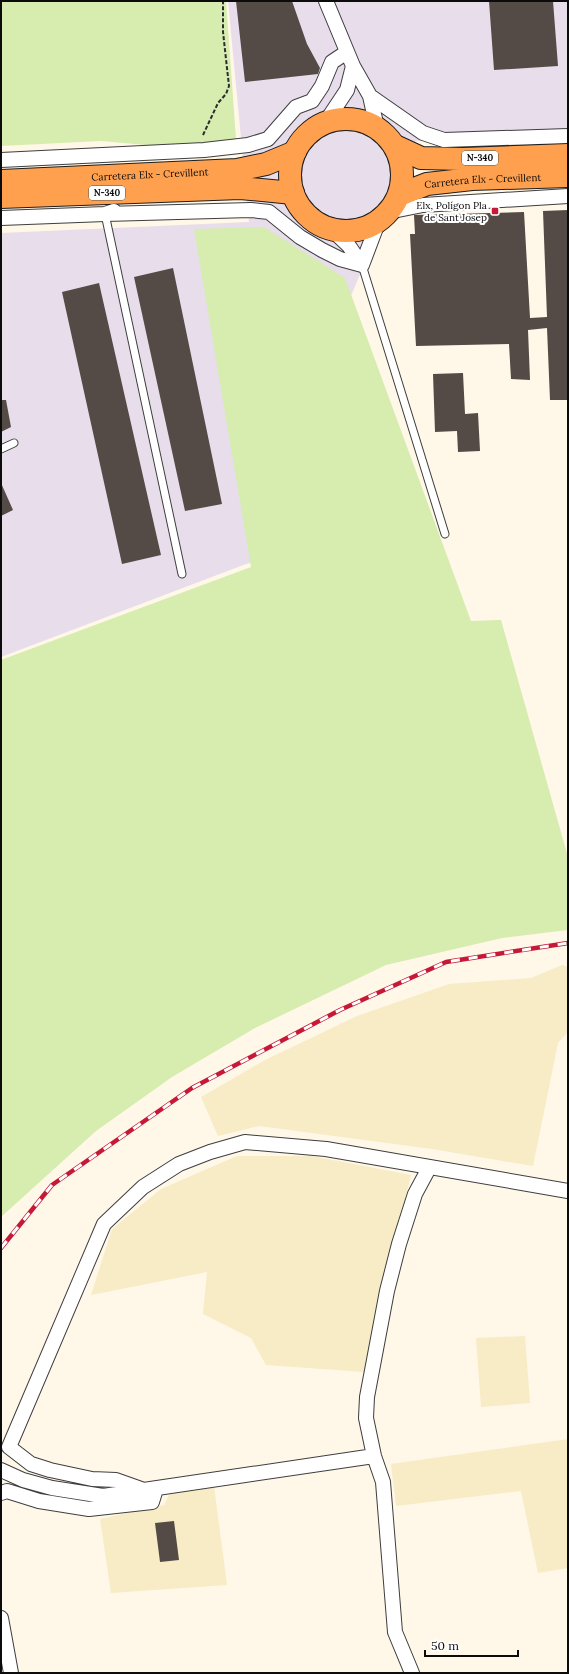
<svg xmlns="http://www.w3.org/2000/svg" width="569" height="1674" font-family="Lora,serif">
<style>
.industrial{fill:#e8ddeb}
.farmland{fill:#f7ecc6}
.green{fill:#d7ecaf}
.building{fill:#544a46}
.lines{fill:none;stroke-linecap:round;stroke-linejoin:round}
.service-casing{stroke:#3e3e3e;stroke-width:9}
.minor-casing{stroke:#3e3e3e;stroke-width:16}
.trunk-casing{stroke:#1c1c1c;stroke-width:24}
.path{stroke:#2d2d2d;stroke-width:2;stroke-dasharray:4 2;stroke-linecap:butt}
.service{stroke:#fff;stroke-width:7}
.minor{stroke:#fff;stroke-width:14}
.trunk{stroke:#ffa04f;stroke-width:22}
.rail-casing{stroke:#c51938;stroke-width:4.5}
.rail{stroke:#fff;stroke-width:3;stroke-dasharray:9;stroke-linecap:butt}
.poi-dot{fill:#c51938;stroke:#fff;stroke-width:1.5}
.labels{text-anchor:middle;stroke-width:4;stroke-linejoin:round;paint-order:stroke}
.shield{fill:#fff;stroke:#545454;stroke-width:1}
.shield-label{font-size:9px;font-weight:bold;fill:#0b0b0b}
.street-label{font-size:10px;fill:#0b0b0b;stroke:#fff}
.poi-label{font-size:10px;fill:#0b0b0b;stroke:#fff;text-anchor:end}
</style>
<rect width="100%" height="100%" fill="#fff7e8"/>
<!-- industrial -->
<path class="industrial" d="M228,1H568V135L416,141L348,303L403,527L246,564L1,657V233L249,222Z"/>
<!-- farmland -->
<path class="farmland" d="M562,965L568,967V1032L558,1043L533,1166L432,1149L259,1126L218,1136L201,1097L265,1060L357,1016L449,984L531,978Z
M237,1156H312L411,1175L364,1372L266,1365L251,1338L203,1314L207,1272L91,1295L112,1229L161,1189Z
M525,1336L530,1403L481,1407L476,1338Z
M568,1439V1568L538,1573L521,1491L396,1506L391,1464Z
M214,1486L227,1585L111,1593L100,1519L164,1505L170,1493Z"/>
<!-- green -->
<path class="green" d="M1,1H226L237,153L101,141L1,146Z
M264,227L345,278L471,621L501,620L568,857V930L502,938L386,965L255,1028L172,1077L96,1131L1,1217V660L251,567L194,229Z"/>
<!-- building -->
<path class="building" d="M236,1H292L307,44L320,68L318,74L245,82Z
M489,1H553L558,66L494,70Z
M568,210V400H550L547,328L528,330L530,380L511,379L509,344L416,346L410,234H415L414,215L524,212L530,318L547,317L543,211Z
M173,268L222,504L185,511L134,277Z
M99,283L161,555L122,564L62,292Z
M463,373L465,414L478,413L480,451L458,452L457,431L435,432L433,374Z
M1,400H6L11,427L1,432Z
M1,483L13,510L1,516Z
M174,1521L179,1560L160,1562L155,1523Z"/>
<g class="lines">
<!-- service casing -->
<g class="service-casing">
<path id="service" d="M105,214L182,574
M362,265L445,534
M1,449L14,443"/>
</g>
<!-- minor casing -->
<g class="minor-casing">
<path id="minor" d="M326,1L353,66L370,96L377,128
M370,96L423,133L444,140L568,136
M325,123L347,90L353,66
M1,160L204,150L248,145L268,139L296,107L312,101L322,86L332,62L347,52
M388,212L423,205L568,196
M105,214L251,210L269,212L300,237L322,250L340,259L362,265
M1,218L105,214L114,211
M330,228L349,246L362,265
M362,265L379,220
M1,1470L23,1480L52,1488L103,1496L374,1456
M147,1491L116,1480L92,1479L50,1470L31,1464L9,1447L104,1224L143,1187L179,1164L210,1152L245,1142L326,1149L568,1191
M1,1493L7,1491L39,1501L89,1509L152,1502L156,1489
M1,1618L11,1673
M412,1673L395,1632L383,1482L374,1456L366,1418L367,1397L387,1291L399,1244L415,1194L429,1168"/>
</g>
<!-- trunk casing -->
<g class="trunk-casing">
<g id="trunk">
<circle cx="346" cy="175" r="56"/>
<path d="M395,146L421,158L463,159L568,155"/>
<path id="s1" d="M1,181L237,170L266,164L295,152"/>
<path id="s2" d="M399,195L427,184L472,179L568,176"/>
<path d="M1,197L240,188L293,193"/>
</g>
</g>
<!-- path -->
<path class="path" d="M203,135L218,103L226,94L229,86L223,32V1"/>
<!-- service -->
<use href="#service" class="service"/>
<!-- minor -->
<use href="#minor" class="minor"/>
<!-- trunk -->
<use href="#trunk" class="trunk"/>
<!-- rail casing -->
<g class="rail-casing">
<path id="rail" d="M1,1248L52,1185L192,1088L340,1010L446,962L568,943"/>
</g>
<!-- rail -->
<use href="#rail" class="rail"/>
</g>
<!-- markers -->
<rect class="poi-dot" x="491" y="207" width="8" height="8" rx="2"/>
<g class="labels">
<!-- shield labels -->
<g class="shield">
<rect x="462" y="151" width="36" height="14" rx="3"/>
<rect x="89" y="186" width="36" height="14" rx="3"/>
</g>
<g class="shield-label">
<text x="480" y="161">N-340</text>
<text x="107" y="196">N-340</text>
</g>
<!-- street labels -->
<g class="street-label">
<text dy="4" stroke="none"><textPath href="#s1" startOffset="149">Carretera Elx - Crevillent</textPath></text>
<text dy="4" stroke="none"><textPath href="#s2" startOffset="86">Carretera Elx - Crevillent</textPath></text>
</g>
<!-- poi labels -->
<g class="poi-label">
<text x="487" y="209">Elx, Polígon Pla<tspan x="487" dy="12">de Sant Josep</tspan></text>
</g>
</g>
<!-- border -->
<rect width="569" height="1674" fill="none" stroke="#0b0b0b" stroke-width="4"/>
<!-- scale -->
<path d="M425 1650v6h93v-6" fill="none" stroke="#0b0b0b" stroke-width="2"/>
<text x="431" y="1650" font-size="12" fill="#0b0b0b" stroke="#ffffff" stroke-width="3" paint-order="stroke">50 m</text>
</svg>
